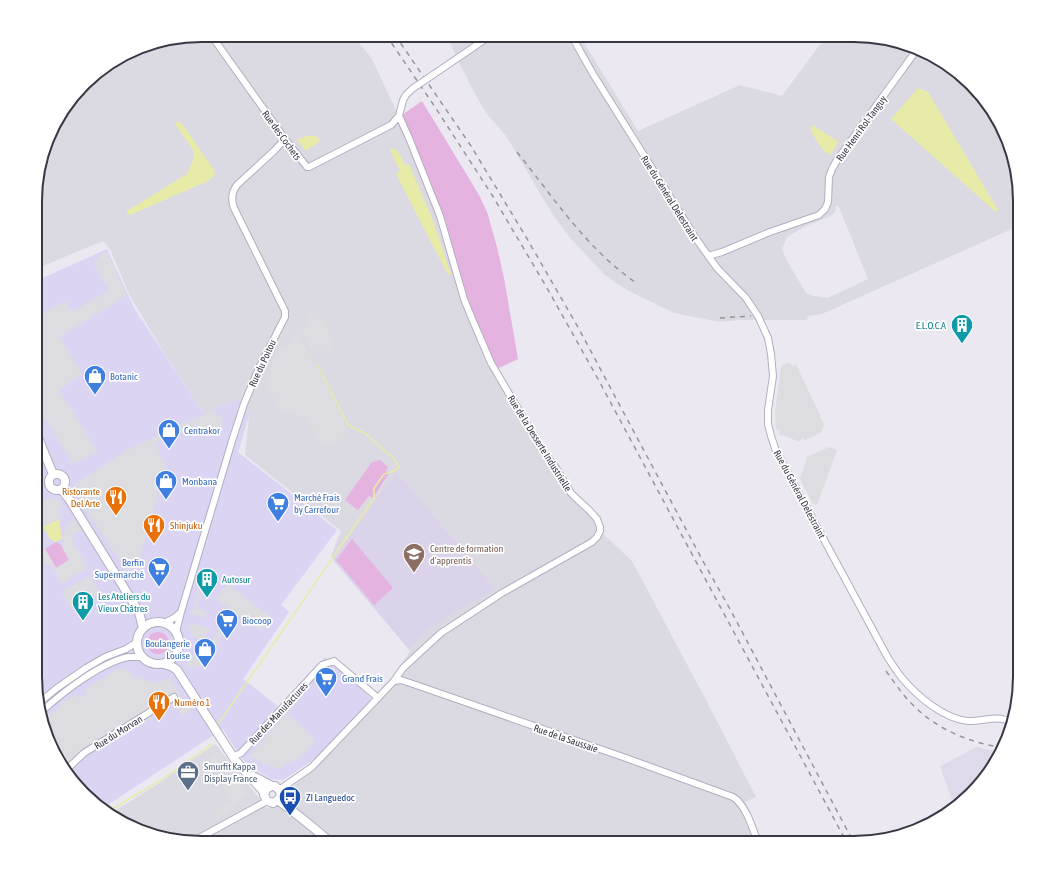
<svg xmlns="http://www.w3.org/2000/svg" width="1055" height="878" font-family="'Asap Condensed',sans-serif">
<style>
.residential{fill:#dfdaea}
.commercial{fill:#dbd4f3}
.industrial{fill:#dbd9e2;fill-rule:evenodd}
.education{fill:#dbd3ea}
.green{fill:#e4b3df}
.parking{fill:#dddce1}
.water{fill:#e8eba8}
.lines{fill:none;stroke-linecap:round;stroke-linejoin:round}
.stream{stroke:#e8eba8;stroke-width:1.5}
.minor-casing{stroke:#b3aec0;stroke-width:8}
.tertiary-casing{stroke:#b3aec0;stroke-width:10}
.minor{stroke:#fff;stroke-width:6}
.tertiary{stroke:#fff;stroke-width:8}
.rail{stroke:#969696;stroke-width:1.5;stroke-dasharray:5 5;stroke-linecap:butt}
.minor-bridge-casing{stroke:#b3aec0;stroke-width:8;stroke-linecap:butt}
.minor-bridge{stroke:#fff;stroke-width:6}
.labels{text-anchor:middle;stroke-width:3.5;stroke-linejoin:round;paint-order:stroke}
.street-label{font-size:10px;fill:#3a3745;stroke:#fff}
.culture-label{font-size:10px;fill:#0d838f;stroke:#fff;text-anchor:start}
.shop-label{font-size:10px;fill:#366cbe;stroke:#fff;text-anchor:start}
.food-label{font-size:10px;fill:#c56008;stroke:#fff;text-anchor:start}
.education-label{font-size:10px;fill:#785e54;stroke:#fff;text-anchor:start}
.service-label{font-size:10px;fill:#4e5e75;stroke:#fff;text-anchor:start}
.transit-label{font-size:10px;fill:#164399;stroke:#fff;text-anchor:start}
.rim{fill:none;stroke:#3a3745;stroke-width:2}
</style>
<rect width="100%" height="100%" fill="#ebe8f2"/>
<!-- residential -->
<path class="residential" d="M977,747L990,750L1002,751L972,794L954,806L940,766Z"/>
<!-- commercial -->
<path class="commercial" d="M107,249L134,308L203,413L241,398L249,416L238,452L337,530L281,605L289,612L243,679L279,707L325,657L372,699L333,741L315,759L283,780L271,779L255,769L241,758L223,729L103,808L84,795L52,750L35,688L36,281Z"/>
<!-- industrial -->
<path class="industrial" d="M201,35H353L372,59L409,138L491,363L571,493L593,514L600,531L632,561L707,702L756,797L745,802L748,807L760,840L757,843H190L137,830L111,813L121,807L156,785L215,744L268,809L332,752L371,710L410,651L331,556L341,531L245,455L249,416L242,398L203,413L161,348L129,294L110,249L103,241L36,269V179L57,118L92,76L147,44Z
M447,35H581L569,47L583,41L638,131L740,85L782,96L827,35H865L918,48L971,83L1007,137L1020,201V232L1014,228L822,314L808,316L807,320H740L719,322L674,313L631,292L614,282L603,273L572,240L553,215L506,136L487,114L476,96L452,48ZM836,206L839,207L868,279L828,298L814,296L806,293L786,259L782,249L787,237L806,226L829,217L835,212Z"/>
<!-- education -->
<path class="education" d="M396,472L495,589L430,627L409,649L333,560Z"/>
<!-- green -->
<path class="green" d="M422,101L479,195L487,212L497,247L504,278L518,359L495,370L469,314L440,216L399,117Z
M380,460L388,467L386,471L389,473L373,498L369,496L358,510L345,500L372,462Z
M352,539L393,588L374,605L336,560Z
M56,542L61,545L69,560L56,568L45,549Z
M147 643a11 11 0 1 1 22 0a11 11 0 1 1-22 0Z"/>
<!-- parking -->
<path class="parking" d="M107,252L126,293L124,297L60,337L82,374L59,390L98,452L73,464L36,403V317L65,301L73,312L109,290L94,264L101,254Z
M314,309L321,319H323L335,343L332,344L333,347L322,353L320,350L313,354L300,330L307,326L310,316L308,312Z
M299,333L346,425V432L338,443L331,447L319,439L307,421L302,418L282,411L279,407L266,384L265,380L277,352L282,347L292,340V337Z
M790,362L792,366L796,364L824,424L821,432L806,440L802,438L800,442L779,434L780,430L776,429L775,411L779,383L781,366Z
M215,409L216,415L220,416L223,421L219,434L192,425L155,443L166,466L138,564L127,571L74,492L75,484L129,449Z
M829,447L837,450L817,505L813,504L800,479L807,457Z
M52,497L54,500L58,498L63,506L60,508V512L62,516L43,527L38,520L36,521V505Z
M74,519L82,530L71,537L88,568L61,584L51,564L47,566L39,552L45,549L56,568L69,560L61,545L65,543L64,541L62,540L64,532L67,524Z
M89,576L99,592L71,608L62,592Z
M227,584L271,617L261,631L216,599Z
M198,591L201,592L196,608L208,612L206,618L191,614Z
M227,619L232,622L199,669L195,665L192,668L186,665L204,639L210,643Z
M190,623L211,629L210,632H206L203,640L191,636L192,632L188,631Z
M121,667L124,670L126,669L130,671L136,680L142,676L144,680L149,682L154,680L156,684L163,680L170,678L191,711L183,716L174,704L140,725L138,723L135,721L72,764H64L49,740L44,720L49,717L48,715L61,707L60,704L76,694L79,698L87,693L85,689Z
M287,713L311,735L315,743L293,764L288,761L279,770L276,767L274,768L270,764L267,763L264,766L254,757L251,760L248,757Z
M218,751L248,792L239,802L233,805L235,809L217,821L212,814L231,800L217,780L222,776L209,757Z"/>
<!-- water -->
<path class="water" d="M918,88L928,92L998,210L996,212L891,119Z
M177,122H180L183,125L212,167C217,174 215,176 208,181L130,215L127,214V211L187,174L193,160L194,154L192,148L175,124Z
M812,125L839,142L830,155C820,149 816,140 811,130Z
M306,136H316L320,141L306,151L297,140Z
M391,149C399,148 401,158 405,165L409,164L432,218L451,274L448,275L396,174L400,171L390,150Z
M59,519L62,539L55,542L50,539L43,527Z"/>
<g class="lines">
<!-- stream -->
<path class="stream" d="M218,724L374,498V488L384,474L394,471L399,467L394,459L366,434L348,425L318,366
M109,811L161,780L212,744"/>
<!-- minor casing -->
<g class="minor-casing">
<path id="minor" d="M211,35L285,139L307,167H309L391,125L399,116L403,100L406,95
M571,35L593,74L697,240L717,268L746,298L758,316L768,338L771,354L773,376L768,410V424L771,436L776,451L888,658C893,665 897,672 902,678C917,696 944,719 968,721C982,722 998,714 1010,722
M468,51L491,35
M708,256L722,252L770,232L819,215L825,209L828,202L829,177L832,169L837,160L918,48
M164,623L174,618L181,612
M176,632L181,612L232,441L244,404L259,368L285,317V311L280,301L234,208C231,200 231,193 237,185L274,151L285,139
M394,681L401,680L416,685L626,758L733,797C746,805 753,829 758,843
M39,703L57,688L86,668L105,657L126,649L137,642
M42,711C62,693 101,662 129,657C133,657 137,657 141,657
M233,757L241,753L322,665L334,661L378,698
M66,770L84,753L174,697
M977,787V786
M279,790L312,767L394,681L403,668L441,633L502,593L592,542L597,537L600,531V527L597,519L589,510L578,500L571,493L558,471L541,448L491,363L470,314L464,299L440,216L409,138L399,116
M190,843L267,801"/>
</g>
<!-- tertiary casing -->
<g class="tertiary-casing">
<path id="tertiary" d="M36,433L53,474
M49 482a8 8 0 1 1 16 0a8 8 0 1 1-16 0Z
M61,489L69,499L139,612L143,628
M137 643a21 21 0 1 1 42 0a21 21 0 1 1-42 0Z
M164,664L173,667L177,670L235,760L264,792
M253,776L272,786H275L279,790L281,794L280,797L278,800L273,803L267,801L264,795L266,789L272,786
M278,800C296,814 314,827 331,843"/>
</g>
<!-- minor -->
<use href="#minor" class="minor"/>
<!-- tertiary -->
<use href="#tertiary" class="tertiary"/>
<!-- rail -->
<path class="rail" d="M386,35L435,107L492,195L547,288L598,379L847,843
M395,35L471,146L526,237L579,329L704,563L730,609L854,843
M517,152C554,198 586,248 635,282
M720,318L751,316
M886,671C895,683 903,696 915,707C938,730 971,743 1004,748"/>
<!-- minor-bridge casing -->
<g class="minor-bridge-casing">
<path id="minor-bridge" d="M406,95L412,89L468,51"/>
</g>
<!-- minor-bridge -->
<use href="#minor-bridge" class="minor-bridge"/>
</g>
<!-- icons -->
<defs>
<g id="building-pin" transform="scale(1.15)"><path d="M0 17L-7.5 6A9.5 9.5 0 1 1 7.5 6Z" fill="#0f9aa8" stroke="#fff"/><path d="M-4-6H4V6H1V3H-1V6H-4ZM-2.5-4.3h1.7v1.8h-1.7ZM.8-4.3h1.7v1.8H.8ZM-2.5-1h1.7V.8h-1.7ZM.8-1h1.7V.8H.8Z" fill="#fff"/></g>
<g id="shop-pin" transform="scale(1.15)"><path d="M0 17L-7.5 6A9.5 9.5 0 1 1 7.5 6Z" fill="#3f7fe0" stroke="#fff"/><path d="M-5-2.5h2.3a2.7 3.5 0 0 1 5.4 0H5L5.5 6h-11ZM-1.5-2.5h3a1.5 2.3 0 0 0-3 0Z" fill="#fff"/></g>
<g id="restaurant-pin" transform="scale(1.15)"><path d="M0 17L-7.5 6A9.5 9.5 0 1 1 7.5 6Z" fill="#e8710a" stroke="#fff"/><path d="M-5-6h1v4h1v-4h1v4h1v-4h1v5L-1.5 .5V6h-2V.5L-5-1ZM5-6V6H3V1.5H1.5Q1.5-4 5-6Z" fill="#fff"/></g>
<g id="supermarket-pin" transform="scale(1.15)"><path d="M0 17L-7.5 6A9.5 9.5 0 1 1 7.5 6Z" fill="#3f7fe0" stroke="#fff"/><path d="M-6-5.5h2.5l.6 2H6L4.5 2H-2.5L-4.4-4H-6ZM-1.5 3.2a1.3 1.3 0 1 0 .1 0ZM3 3.2a1.3 1.3 0 1 0 .1 0Z" fill="#fff"/></g>
<g id="school-pin" transform="scale(1.15)"><path d="M0 17L-7.5 6A9.5 9.5 0 1 1 7.5 6Z" fill="#8d6e63" stroke="#fff"/><path d="M0-5L7-2L0 1L-7-2ZM-4 1L0 2.5L4 1V4Q0 6-4 4Z" fill="#fff"/></g>
<g id="office-pin" transform="scale(1.15)"><path d="M0 17L-7.5 6A9.5 9.5 0 1 1 7.5 6Z" fill="#5c6f8a" stroke="#fff"/><path d="M-6-3h4V-5.5h4V-3h4V5H-6ZM-1-4.5V-3h2v-1.5ZM-6 0V1H6V0Z" fill="#fff"/></g>
<g id="bus-pin" transform="scale(1.15)"><path d="M0 17L-7.5 6A9.5 9.5 0 1 1 7.5 6Z" fill="#1a4fb4" stroke="#fff"/><path d="M-5-6H5V4H4V6H2V4H-2V6H-4V4H-5ZM-3.5-4V0h7V-4ZM-3.5 1.2v1.5H-2V1.2ZM2 1.2v1.5H3.5V1.2Z" fill="#fff"/></g>
</defs>
<g fill-rule="evenodd">
<use href="#building-pin" x="962" y="325"/>
<use href="#shop-pin" x="95" y="376"/>
<use href="#shop-pin" x="169" y="430"/>
<use href="#shop-pin" x="166" y="481"/>
<use href="#restaurant-pin" x="116" y="497"/>
<use href="#supermarket-pin" x="278" y="503"/>
<use href="#restaurant-pin" x="154" y="525"/>
<use href="#school-pin" x="414" y="554"/>
<use href="#supermarket-pin" x="159" y="568"/>
<use href="#building-pin" x="207" y="579"/>
<use href="#building-pin" x="83" y="602"/>
<use href="#supermarket-pin" x="227" y="620"/>
<use href="#shop-pin" x="205" y="649"/>
<use href="#supermarket-pin" x="326" y="678"/>
<use href="#restaurant-pin" x="159" y="702"/>
<use href="#office-pin" x="188" y="772"/>
<use href="#bus-pin" x="290" y="797"/>
</g>
<g class="labels">
<!-- street labels -->
<g class="street-label">
<text transform="translate(861 128) rotate(-54)" y="4">Rue Henri Rol-Tanguy</text>
<text transform="translate(282 135) rotate(54)" y="4">Rue des Cochets</text>
<text transform="translate(670 198) rotate(58)" y="4">Rue du Général Delestraint</text>
<text transform="translate(262 363) rotate(-65)" y="4">Rue du Poitou</text>
<text transform="translate(540 443) rotate(58)" y="4">Rue de la Desserte Industrielle</text>
<text transform="translate(800 494) rotate(62)" y="4">Rue du Général Delestraint</text>
<text transform="translate(278 713) rotate(-47)" y="4">Rue des Manufactures</text>
<text transform="translate(118 732) rotate(-32)" y="4">Rue du Morvan</text>
<text transform="translate(566 738) rotate(19)" y="4">Rue de la Saussaie</text>
</g>
<!-- culture labels -->
<g class="culture-label">
<text x="946" y="329" text-anchor="end">E.L.O.C.A</text>
<text x="222" y="583">Autosur</text>
<text x="98" y="600">Les Ateliers du<tspan x="98" dy="12">Vieux Châtres</tspan></text>
</g>
<!-- shop labels -->
<g class="shop-label">
<text x="110" y="380">Botanic</text>
<text x="184" y="434">Centrakor</text>
<text x="182" y="485">Monbana</text>
<text x="294" y="501">Marché Frais<tspan x="294" dy="12">by Carrefour</tspan></text>
<text x="144" y="566" text-anchor="end">Berfin<tspan x="144" dy="12">Supermarché</tspan></text>
<text x="242" y="624">Biocoop</text>
<text x="190" y="647" text-anchor="end">Boulangerie<tspan x="190" dy="12">Louise</tspan></text>
<text x="342" y="682">Grand Frais</text>
</g>
<!-- food labels -->
<g class="food-label">
<text x="100" y="495" text-anchor="end">Ristorante<tspan x="100" dy="12">Del Arte</tspan></text>
<text x="170" y="529">Shinjuku</text>
<text x="174" y="706">Numéro 1</text>
</g>
<!-- education labels -->
<g class="education-label">
<text x="430" y="552">Centre de formation<tspan x="430" dy="12">d'apprentis</tspan></text>
</g>
<!-- service labels -->
<g class="service-label">
<text x="204" y="770">Smurfit Kappa<tspan x="204" dy="12">Display France</tspan></text>
</g>
<!-- transit labels -->
<g class="transit-label">
<text x="306" y="801">ZI Languedoc</text>
</g>
</g>
<!-- crop -->
<path d="M0 0H1055V878H0ZM201 42H854A159 159 0 0 1 1013 201V677A159 159 0 0 1 854 836H201A159 159 0 0 1 42 677V201A159 159 0 0 1 201 42Z" fill="#fff" fill-rule="evenodd"/>
<path class="rim" d="M201 42H854A159 159 0 0 1 1013 201V677A159 159 0 0 1 854 836H201A159 159 0 0 1 42 677V201A159 159 0 0 1 201 42Z"/>
</svg>
